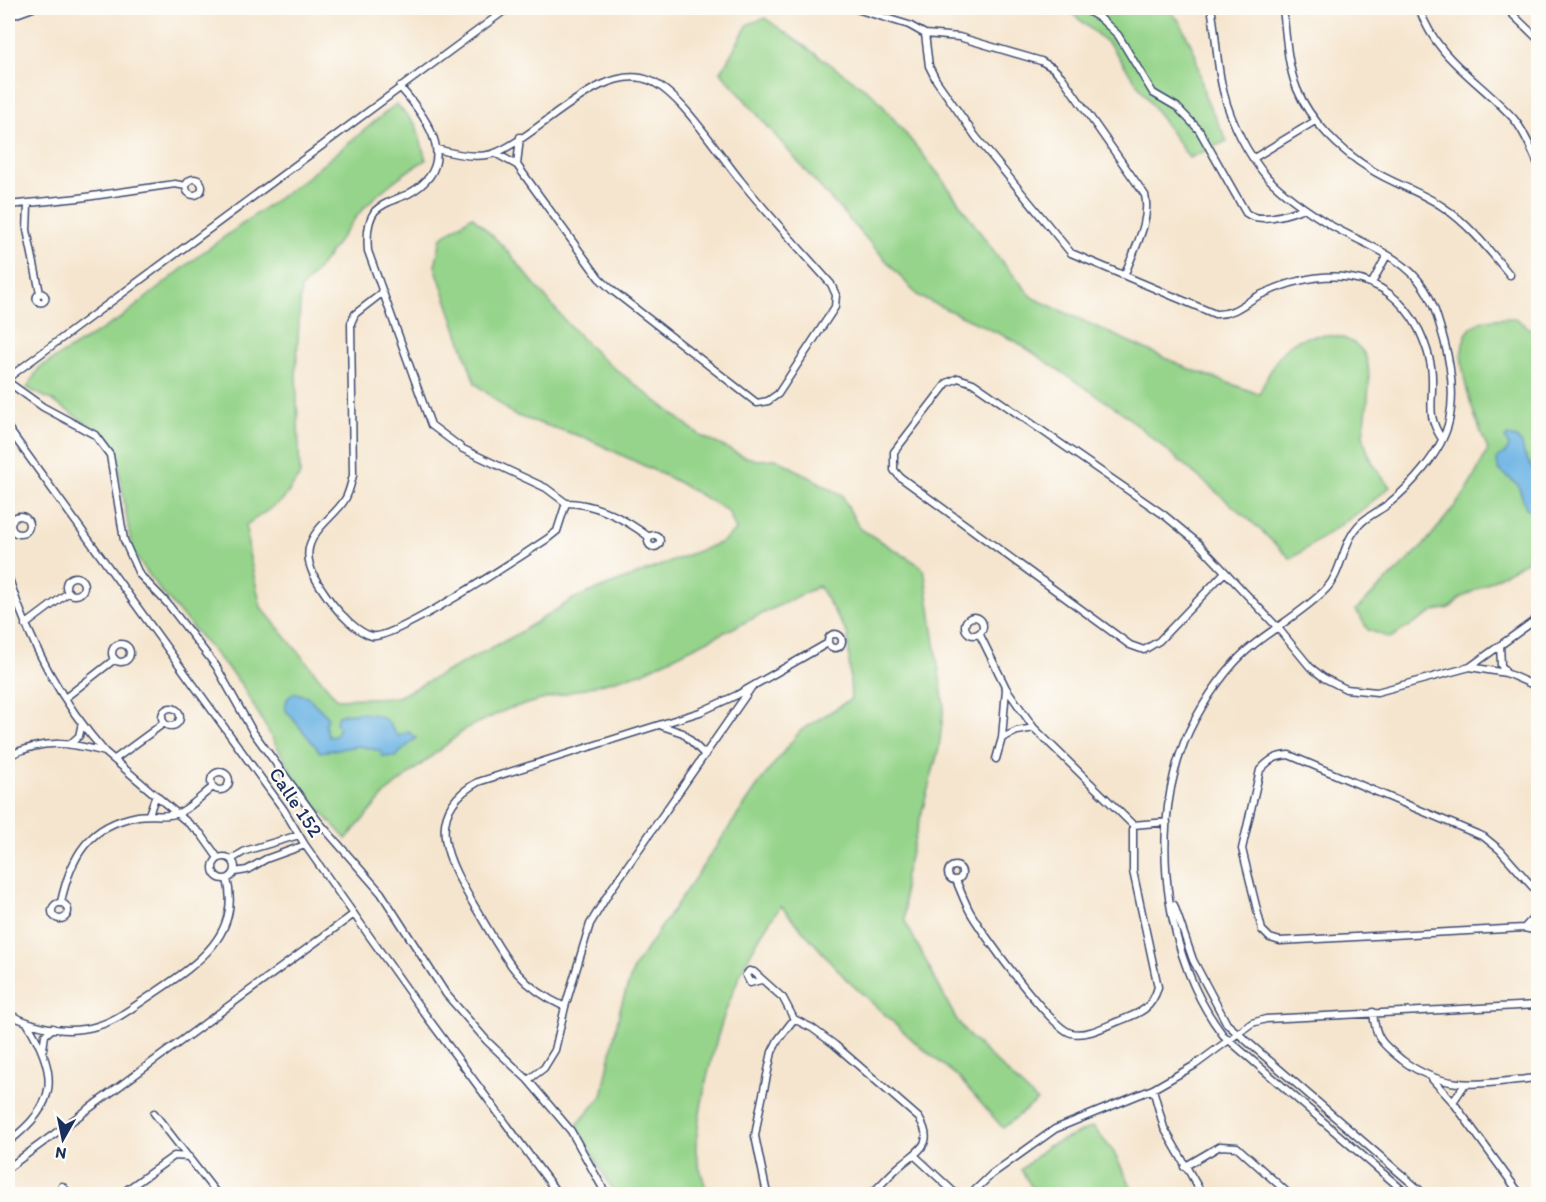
<svg xmlns="http://www.w3.org/2000/svg" width="1546" height="1202" font-family="Itim,sans-serif">
<style>
.green{fill:#95d48a;stroke:#588274;stroke-width:1.5}
.water{fill:#6cb4e4;stroke:#4472a1;stroke-width:1.5}
.lines{fill:none;stroke-linecap:round;stroke-linejoin:round}
.minor-casing{stroke:#3c4a6f;stroke-width:9}
.minor{stroke:#fff;stroke-width:6}
.labels{text-anchor:middle;stroke-width:4.5;stroke-linejoin:round;paint-order:stroke}
.street-label{font-size:20px;fill:#1b2f5e;stroke:#fdfcf7}
</style>
<rect width="100%" height="100%" fill="#fdfcf7"/>
<filter id="ink" filterUnits="userSpaceOnUse"><feTurbulence type="fractalNoise" baseFrequency=".0167" numOctaves="2"/><feDisplacementMap in="SourceGraphic" scale="12" xChannelSelector="R" yChannelSelector="G"/><feConvolveMatrix kernelMatrix="1 2 1 2 8 2 1 2 1" color-interpolation-filters="sRGB"/></filter>
<filter id="wash" filterUnits="userSpaceOnUse"><feTurbulence type="fractalNoise" baseFrequency=".008" numOctaves="4" result="noise"/><feDisplacementMap in="SourceGraphic" scale="24" xChannelSelector="R" yChannelSelector="G"/><feGaussianBlur stdDeviation="1.35" result="paint"/><feColorMatrix in="noise" values="0 0 0 0 0 0 0 0 0 0 0 0 0 0 0 0 0 1.4 0 .05"/><feComposite in="paint" operator="in"/></filter>
<g filter="url(#wash)">
<rect width="100%" height="100%" fill="#f5e5ce"/>
<!-- green -->
<path class="green" d="M1061,8H1168L1180,22L1195,53L1205,97L1227,141L1189,158L1111,46L1069,11Z
M765,18L875,96L940,176L997,256L1033,298L1187,368L1259,394C1267,378 1276,355 1291,344C1314,328 1364,333 1368,365C1371,388 1366,413 1363,435C1367,457 1376,470 1390,487L1358,513L1291,559L1253,523L1123,413L1015,341L918,296L811,177L721,72L748,24Z
M396,104L416,125L426,160C405,171 380,191 364,208C341,233 326,264 301,288L296,372L300,475L283,500L246,525L249,554L261,607L337,699L398,697L514,636L575,598L722,542L736,530L728,511L674,480L586,438L514,415L475,383L435,266L441,238L472,216L503,246L566,322L600,357L701,436L743,456L757,460L777,459L842,495L859,528L921,566L925,574L944,706L939,748L904,879L905,921L956,1019L969,1036L1037,1101L1003,1128L958,1077L916,1043L846,979L781,906C741,957 720,1019 706,1082C702,1104 696,1128 696,1150C697,1164 704,1181 708,1194H615L576,1126L602,1096L620,1009L634,967L763,778L800,731L851,699L848,635L819,586L641,673L508,709L467,728L387,792L346,839L311,800L294,776L241,684L160,590L132,551L116,450L88,424L53,401L27,388L39,368L121,318L202,253L305,179Z
M1515,318L1538,334V555L1459,599L1450,608L1435,611L1390,638L1368,630L1356,610L1423,546L1466,492L1488,450C1477,424 1448,354 1470,329C1481,317 1500,319 1515,318Z
M1093,1127L1113,1151L1135,1194H1036L1021,1170L1048,1146Z"/>
<!-- water -->
<path class="water" d="M1507,436L1516,438L1522,444L1524,454L1538,478V507L1534,511L1526,508L1518,485L1498,469L1497,458L1506,452L1509,446L1505,439Z
M294,693L307,696L328,717L325,724L329,737L335,736L339,727L336,723L338,716C349,711 376,712 386,720C391,725 392,731 398,736L409,732L416,738L395,757L382,756L380,751L359,746L320,752L285,709L287,699Z"/>
</g>
<g filter="url(#ink)">
<g class="lines">
<!-- minor casing -->
<g class="minor-casing">
<path id="minor" d="M853,8L909,25L925,34L959,37L1041,61L1053,68L1062,77L1145,195C1151,222 1134,249 1125,274
M1083,8L1101,19L1118,35L1153,93L1177,107L1199,130L1246,213C1260,224 1289,214 1304,208
M1211,8C1217,36 1216,66 1224,94C1231,122 1248,155 1267,177C1286,197 1309,212 1332,226C1363,244 1404,256 1424,288C1434,303 1439,323 1444,340C1451,366 1455,394 1449,421C1442,452 1411,486 1387,505C1379,511 1368,516 1361,523C1342,541 1343,571 1326,589C1299,617 1260,634 1234,663C1212,688 1190,723 1180,754C1150,841 1167,962 1223,1035L1407,1194
M1283,8C1286,34 1287,64 1297,89C1310,121 1340,150 1370,169C1393,184 1420,191 1443,207C1470,225 1489,250 1510,275
M1419,8C1437,60 1479,80 1514,119C1525,132 1531,149 1538,164
M1506,8L1538,39
M8,17L33,8
M925,34L929,66L936,80L976,137L1071,253L1215,314C1234,315 1244,303 1260,295C1319,268 1385,264 1419,330C1426,345 1432,362 1432,378C1433,405 1426,415 1442,439
M437,149C454,154 478,159 495,153C540,136 602,59 651,81C682,95 718,153 741,181C770,217 801,250 831,284L836,295L835,307L778,394L768,401L757,403L613,291L599,278L517,165L495,153
M1254,158L1315,121
M517,165L520,137
M186 187a8 8 0 1 1 16 0a8 8 0 1 1-16 0Z
M8,205L79,198L175,184L186,186
M28,205L27,230L40,293
M1372,283L1387,255
M382,293L355,314L351,323L353,475C351,484 349,494 344,501C334,516 313,529 309,548C305,567 320,587 331,602C339,613 358,633 372,636C393,641 523,555 547,539L557,531L566,503L546,488L463,449L431,425L368,251C367,239 367,221 375,211C384,202 397,199 408,194C462,165 428,119 400,87
M36.5 298a4.5 4.5 0 1 1 9 0a4.5 4.5 0 1 1-9 0Z
M8,378L508,8
M8,382L43,407L95,435L110,455L124,540L139,574L167,603L216,666L253,732L318,821L381,893L446,994L487,1041L528,1080L571,1131L606,1194
M8,428L284,810L305,845L416,1002L558,1194
M566,503C597,503 625,519 649,537
M11 525a9 9 0 1 1 18 0a9 9 0 1 1-18 0Z
M648 541a6 6 0 1 1 12 0a6 6 0 1 1-12 0Z
M1225,572L1159,641L1144,650L1130,645L900,477L894,470V452L947,383L958,378L973,383L1164,515L1198,543L1278,628L1310,667L1324,678L1346,689L1377,692L1470,667L1538,618
M8,576C29,641 60,701 105,752L201,834L218,858
M66 586a9 9 0 1 1 18 0a9 9 0 1 1-18 0Z
M965 626a9 9 0 1 1 18 0a9 9 0 1 1-18 0Z
M25,625L69,592
M979,633L1006,688L1034,728L1133,825
M828 641a7 7 0 1 1 14 0a7 7 0 1 1-14 0Z
M112 653a9 9 0 1 1 18 0a9 9 0 1 1-18 0Z
M1500,645L1501,665L1506,673
M1470,667L1506,673L1538,687
M65,698L115,659
M162 717a9 9 0 1 1 18 0a9 9 0 1 1-18 0Z
M662,726L683,733L705,755
M1002,738L1017,731L1034,728
M70,744L79,736L82,723
M8,756C44,739 67,742 105,752
M115,759L164,723
M996,759L1002,738L1006,689
M211 781a9 9 0 1 1 18 0a9 9 0 1 1-18 0Z
M149,814L156,795
M213 868a11 11 0 1 1 22 0a11 11 0 1 1-22 0Z
M232,859L245,851L299,835
M948 873a7 7 0 1 1 14 0a7 7 0 1 1-14 0Z
M235,872L247,870L266,859L305,845
M956,880C960,890 964,900 969,910C980,931 1051,1028 1071,1033C1086,1037 1106,1026 1119,1021C1140,1013 1152,1009 1158,987L1133,871V825L1167,822
M1538,893L1500,850L1484,837L1289,755C1275,756 1269,760 1260,770L1242,849L1262,930L1270,938L1280,941L1524,928L1538,931
M61,902C71,856 89,825 138,816C150,814 164,817 175,814C188,811 203,794 213,787
M52 911a8 8 0 1 1 16 0a8 8 0 1 1-16 0Z
M1174,905L1193,960L1227,1024L1424,1194
M1524,928L1536,915L1538,908
M761,980L750,983L746,975L749,971L754,972L783,998L794,1019L812,1028L835,1045L919,1118C935,1144 920,1149 902,1164C891,1173 882,1184 871,1194
M565,1007C513,983 503,953 475,907C450,864 420,814 478,782L700,712L737,695L828,643
M1373,1012C1375,1038 1382,1044 1402,1060C1449,1095 1485,1082 1538,1078
M8,1014C35,1027 67,1035 97,1026C118,1020 136,1005 153,994C194,966 242,936 227,879
M43,1049L45,1035L53,1028
M1432,1079L1453,1102L1520,1194
M528,1080L544,1068L555,1050L565,1007L590,924L610,891L751,688
M1153,1089L1164,1128L1202,1194
M1453,1102L1465,1084
M154,1113L217,1194
M8,1142C58,1105 59,1075 27,1023
M915,1156L956,1194
M1184,1167L1220,1146L1237,1147L1289,1194
M8,1168L354,914
M62,1186L69,1194
M121,1194L174,1156L189,1157
M767,1194L755,1136L759,1113L772,1052L778,1040L794,1019
M971,1194L992,1174L1055,1129L1153,1089L1195,1065L1252,1023L1266,1019L1538,1005"/>
</g>
<!-- minor -->
<use href="#minor" class="minor"/>
</g>
</g>
<g class="labels">
<!-- street labels -->
<g class="street-label">
<text transform="translate(296 802) rotate(56)" y="7">Calle 152</text>
</g>
</g>
<!-- margin -->
<rect width="1546" height="1202" fill="none" stroke="#fdfcf7" stroke-width="30"/>
<!-- north arrow -->
<g transform="translate(63 1139) rotate(189)" stroke="#fdfcf7" stroke-width="4.5" paint-order="stroke">
<path d="M0-4.5L10 22L0 15L-10 22Z" fill="#1b2f5e"/>
<text y="-9" font-size="16" font-weight="bold" text-anchor="middle" fill="#1b2f5e">N</text>
</g>
</svg>
